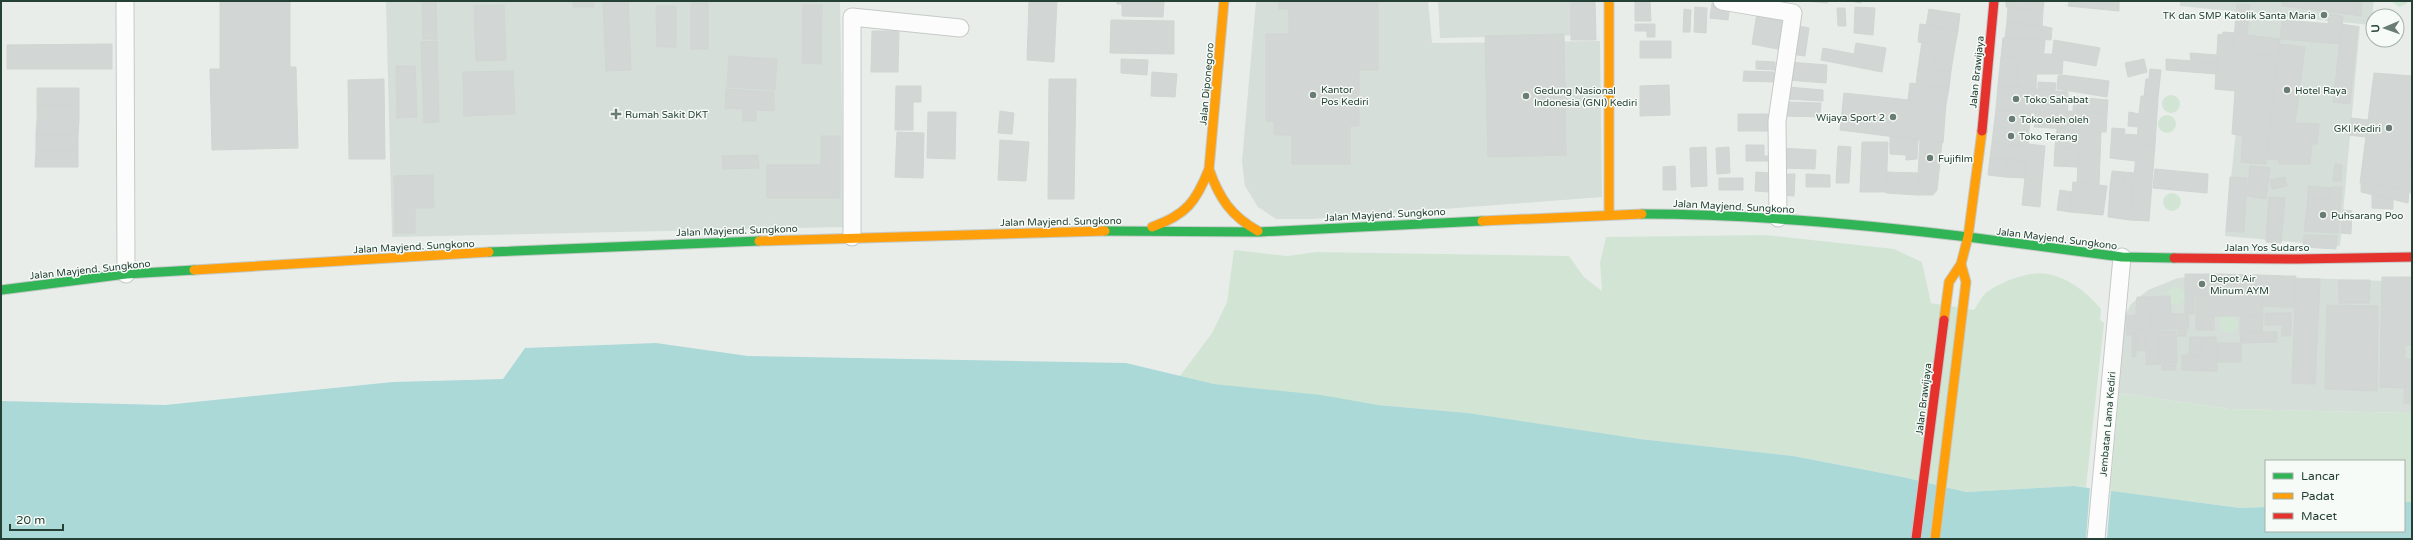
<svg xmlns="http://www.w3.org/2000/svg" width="2413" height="540" font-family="'Varela Round',sans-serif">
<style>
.built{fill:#d6ded9}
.green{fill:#d2e5d5}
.water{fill:#abd9d8}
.pier{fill:#e8edea}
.building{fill:#d2d6d4;stroke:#d0d6d3}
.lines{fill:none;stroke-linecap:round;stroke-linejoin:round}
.street-casing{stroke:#c5cac7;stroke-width:19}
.fast-casing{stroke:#c4cac7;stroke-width:11}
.slow-casing{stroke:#c4cac7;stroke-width:11}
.jam-casing{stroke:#c4cac7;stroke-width:11}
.street{stroke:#fcfcfc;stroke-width:17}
.fast{stroke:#30b455;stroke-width:9}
.slow{stroke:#ff9f0a;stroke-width:9}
.jam{stroke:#e5322d;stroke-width:9}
.poi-dot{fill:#697d74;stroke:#f7fbf8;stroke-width:1.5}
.labels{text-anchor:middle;stroke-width:3;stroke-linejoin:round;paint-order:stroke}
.poi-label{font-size:10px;fill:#254135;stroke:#f7fbf8;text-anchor:start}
.street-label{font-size:10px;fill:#254135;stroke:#f7fbf8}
</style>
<rect width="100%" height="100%" fill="#e8edea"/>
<!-- built -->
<path class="built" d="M386,1H840L844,227L392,237Z
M1256,1H1428L1432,43L1600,41L1602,197L1312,219H1276L1258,207L1245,186L1242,161Z
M1438,1H1594L1595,35L1440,38Z
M2180,1H2374L2371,25L2180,6Z
M2248,16L2360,26L2340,246L2225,236Z
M2230,275L2412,282V413L2230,409L2119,393L2123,319L2131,304L2148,290L2178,278Z"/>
<!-- green -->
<path class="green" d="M2391,1H2409L2406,4L2399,7Z
M2389,9L2396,16H2379L2384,10Z
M2162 104a9 9 0 1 1 18 0a9 9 0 1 1-18 0Z
M2158 124a9 9 0 1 1 18 0a9 9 0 1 1-18 0Z
M2163 202a9 9 0 1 1 18 0a9 9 0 1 1-18 0Z
M1766,235L1894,249L1922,262L1931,303L1974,310C1978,304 1982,296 1987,292C2002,281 2030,270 2048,274C2069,278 2089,294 2101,309L2100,320L2104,323L2086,487L2074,486L1966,492L1903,477L1793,456L1613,436L1468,413L1378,405L1214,384L1180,376L1212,333L1227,302L1234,250L1287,256L1316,252L1569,256L1584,277L1602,291L1600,263L1606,237Z
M2167 296a9 9 0 1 1 18 0a9 9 0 1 1-18 0Z
M2220 324a9 9 0 1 1 18 0a9 9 0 1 1-18 0Z
M2119,393L2230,409L2412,413V502H2404V461H2266V507L2240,508L2110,491Z"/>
<!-- water -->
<path class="water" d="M656,343L748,356L1126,363L1214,384L1321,395L1378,405L1468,413L1640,439L1793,456L1903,477L1966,492L2074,486L2240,508L2266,507V531H2404V502H2412V539H1V401L165,405L393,382L503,379L525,348Z"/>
<!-- pier -->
<path class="pier" d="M2090,486L2111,489L2107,539H2086Z"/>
<!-- building -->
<path class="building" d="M220,1H290V67H296L298,148L212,150L210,69H220Z
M422,1H436L437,39H423Z
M573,1H594V7H573Z
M603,1H628L631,70L606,71Z
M1029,1H1057L1054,62L1027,60Z
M1117,1H1164L1163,17L1122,16V4H1117Z
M1279,1H1378V70H1359V126H1350V164H1292V135H1274V121H1266V34H1289V9H1279Z
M1571,1H1595L1596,40H1571Z
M1635,1H1650L1651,21H1635Z
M1805,1H1828L1827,3Z
M1850,1H1861V3Z
M2006,1H2044L2043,11L2006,7Z
M2069,1H2119V11L2068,6Z
M2282,1H2357L2355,15L2282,6Z
M2357,1H2362L2361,16L2355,15Z
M691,3H708V49H691Z
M1712,3L1730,5L1728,20L1710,18Z
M2237,4L2250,5L2247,35L2280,39L2278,57L2233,50Z
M504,5L506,60L476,61L474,6Z
M803,5H822L821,64L802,63Z
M656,6H676V47H657Z
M1695,7L1707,8L1706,33L1694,32Z
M1855,7L1875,8L1873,35L1854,33Z
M2008,7L2043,11L2042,26L2007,22Z
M1837,8H1845L1846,26H1838Z
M1684,9L1691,10L1690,32H1683Z
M1929,9L1960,14L1958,30L1926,26Z
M1757,13L1787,19L1782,50L1752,44Z
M2329,14L2343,16L2340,44L2280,39L2282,20L2328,24Z
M1111,20L1174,21V54L1110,53Z
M2007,22L2042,26L2040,40L2005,38Z
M1635,24H1655V37H1647V31H1635Z
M1920,24L1958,30L1955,46L1918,42Z
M2342,24L2358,27L2350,104L2333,102Z
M1794,25L1809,28L1805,56L1790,54Z
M2042,26L2052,28L2051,40L2040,39Z
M872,31H899L898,72H871Z
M2223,32L2235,33L2233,50L2278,57L2266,164L2241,162L2243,136L2232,134L2235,91L2215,89L2218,34L2222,35Z
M1564,34L1566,155L1488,157L1485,36Z
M2003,38L2045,40L2043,60L2001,57Z
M2054,40L2100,48L2096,66L2052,58Z
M437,41L439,122L424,123L421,42Z
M1640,41H1671V58H1640Z
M1922,42L1937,44L1933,70L1918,68Z
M1856,43L1886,48L1882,72L1821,60L1823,48L1854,54Z
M112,44V69H7V45Z
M1937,44L1955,46L1951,71L1933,70Z
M2279,44L2305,47L2295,123L2319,124L2317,144H2312L2310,164H2279V160L2266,159Z
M2190,53L2217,55V63L2191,61Z
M2044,54H2052V58L2063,60L2062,74H2037V60H2043Z
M729,56L777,59L775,90L727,87Z
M2001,57L2018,58L2016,87L1998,85Z
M2018,58L2037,60L2036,89L2016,87Z
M1121,59L1148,60L1147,75L1121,73Z
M2144,59L2147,72L2128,77L2125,63Z
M2166,59L2217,63L2216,74L2166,70Z
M1756,61L1775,62V70L1756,69Z
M1789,62L1827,65L1826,83L1788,80Z
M396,66H415L417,117L397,118Z
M1918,68L1951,71L1949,88L1916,84Z
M2150,69L2161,70L2158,97L2144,96L2146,79H2149Z
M513,71L515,114L464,116L463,72Z
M1744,71L1774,72V82L1743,81Z
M1152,72L1177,74L1175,97L1151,96Z
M2374,73L2412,76L2410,190L2360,183Z
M2062,75L2109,81L2107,97L2057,89L2058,76Z
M384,79L385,159H349L348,80Z
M1049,79H1076L1074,199H1048Z
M2038,82L2056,83L2055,90L2038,89Z
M1910,83L1937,86L1935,102L1908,100Z
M1669,85L1670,115L1640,116V86Z
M1998,85L2036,89L2034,113L1996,109Z
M896,86H921V102H913V130H895Z
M1937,86L1949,88L1946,104L1935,103Z
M1788,87L1823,90V101L1787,99Z
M37,88H79V105H37Z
M726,89L774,92V111L756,110V121H743V109L725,108Z
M2036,89L2068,92L2067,129L2034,127Z
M1844,93L1946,104L1943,143L1840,130Z
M2141,96L2158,97L2155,145L2137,144L2138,127L2128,126L2129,112L2139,114Z
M2074,97L2108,100L2107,114L2073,111Z
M1785,102L1821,103L1820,117L1784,116Z
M37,105H79V120H37Z
M1996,109L2031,113L2029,130L1994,126Z
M1000,111L1014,113L1012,134L998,133Z
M2068,111L2107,114L2106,132L2067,130Z
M928,112H956L955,159L927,158Z
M1738,114H1769V131H1738Z
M2351,118L2368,120L2366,137L2348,135Z
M37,120H79L78,135L36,134Z
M1994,126L2029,130L2028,146L1992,143Z
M2112,128L2125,129L2124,134L2137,135L2135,161L2110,158Z
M2057,129L2080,130L2079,149L2055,147Z
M2080,130L2101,132L2099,185L2077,182Z
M897,132L924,133L923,178L895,177Z
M36,134L78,135V151H36Z
M821,136H840V198H767V165H821Z
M1890,136L1918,139L1917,159L1906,160V155L1890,154Z
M1000,140L1029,142L1026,181L998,180Z
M1920,140L1942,142L1937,190L1933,195H1917Z
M1862,142H1888L1886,192H1860Z
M1992,143L2028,146L2026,161L1990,158Z
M2028,144L2045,146L2042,180L2025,178Z
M2137,144L2155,145L2149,221L2130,220Z
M1746,145H1764V156H1768V161H1746Z
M1838,146L1851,147L1849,183H1836Z
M1706,147L1707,186L1691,187L1690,148Z
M1729,147L1730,173L1717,174L1716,148Z
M2055,147L2079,149L2078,167L2054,166Z
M1780,148L1816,150L1815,169L1779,168Z
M36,151H78V167H35Z
M758,155L759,168L723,169L722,156Z
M1990,158L2007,159L2005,177L1988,175Z
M2007,159L2026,161L2025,178L2005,177Z
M2335,164L2342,165L2341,181H2333Z
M1675,166L1676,190H1663V167Z
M2250,166L2270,168L2266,199L2247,196Z
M2155,169L2208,174L2207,193L2153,188Z
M2112,171L2124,172L2123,188L2110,187Z
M1756,172L1771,173L1770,192L1755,191Z
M1887,172L1918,173L1917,195L1886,193Z
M2124,172L2134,173L2130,220L2108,217L2110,187L2123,188Z
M1782,174H1795L1794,196L1781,195Z
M1806,174L1830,175V187H1806Z
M433,175L434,208H415V233H395L394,176Z
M2412,175V193H2410Z
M2230,177L2247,178L2244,232L2226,231Z
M2285,177L2287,186L2272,189L2270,180Z
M1719,178H1743V190H1719Z
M2025,178L2042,180L2040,207L2022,205Z
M2073,182L2107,186L2103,215L2070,212Z
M2361,184L2409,190L2408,203L2361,192Z
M2308,186L2331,188L2330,199L2308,198Z
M2331,187H2342L2338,233L2304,231L2308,198L2330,199Z
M2060,190L2072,192L2070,212L2057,210Z
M2372,194L2393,199V209L2372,208Z
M2269,197L2285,198L2281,243L2266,242Z
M2343,210L2352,211L2351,234L2341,233Z
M2304,235L2337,236L2336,249L2303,247Z
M2185,274H2218V294H2185Z
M2218,274L2261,275L2263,316H2205V294H2218Z
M2261,275L2285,276V307L2263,306Z
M2285,276H2296L2294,308L2285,307Z
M2382,277H2405V388L2380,387Z
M2405,277H2412V300H2405Z
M2296,279H2320L2315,384L2292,383Z
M2339,280H2370L2369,303H2339Z
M2185,294H2194V314H2185Z
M2196,294H2205V316H2196Z
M2170,296L2171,314L2150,315V297Z
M2137,297H2150V308L2136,309Z
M2405,300H2412V322H2405Z
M2327,305L2378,306L2377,391L2325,389Z
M2150,308V331L2136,329V309Z
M2265,313H2291V336H2282V325H2265Z
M2171,314V329L2150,331V315Z
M2171,314H2188L2189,328L2171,329Z
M2136,315V334L2127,335V316Z
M2196,316H2214V330H2196Z
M2263,316L2262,332H2240V317Z
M2405,322H2412V345H2405Z
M2186,328V336H2178L2179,329Z
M2136,329L2146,330V350L2137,351Z
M2146,330H2158L2160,364L2146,365Z
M2176,331L2177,363L2160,364L2158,332Z
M2240,332H2277V342L2241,343Z
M2132,334H2136V356L2132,357Z
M2190,337H2202L2203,356L2189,355Z
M2202,337H2216L2217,371H2203Z
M2217,343H2241V362H2217Z
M2182,355L2203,356V371L2182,370Z
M2405,359H2412V383H2405Z
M2162,365H2176V370H2162Z
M2405,383H2412V407L2410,403H2404Z"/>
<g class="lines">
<!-- street casing -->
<g class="street-casing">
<path id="street" d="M125,1L126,274
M1722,1L1793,13L1777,121L1778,218
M852,237V17L960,28
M2096,539L2122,257"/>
</g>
<!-- fast casing -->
<g class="fast-casing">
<path id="fast" d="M1642,214C1751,214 1860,224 1968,237
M1105,231L1259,232L1482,221
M1968,237L2122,257L2174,258
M489,252L759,241
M1,290L126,274L194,270"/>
</g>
<!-- slow casing -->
<g class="slow-casing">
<path id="slow" d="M1609,1V214
M1209,169C1219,198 1231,216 1258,231
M1482,221L1642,214
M1152,227C1186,215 1196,202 1209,169L1224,1
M759,241L1105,231
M194,270L489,252
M1944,320L1949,282L1961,264L1968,237L1982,131
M1935,539L1966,282L1961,264"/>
</g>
<!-- jam casing -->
<g class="jam-casing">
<path id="jam" d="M1982,131L1994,1
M2174,258L2298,259L2412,257
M1916,539L1944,320"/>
</g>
<!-- street -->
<use href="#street" class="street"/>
<!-- fast -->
<use href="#fast" class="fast"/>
<!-- slow -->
<use href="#slow" class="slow"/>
<!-- jam -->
<use href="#jam" class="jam"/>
</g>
<!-- markers -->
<g class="poi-dot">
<circle cx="2324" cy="15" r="4"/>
<circle cx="2287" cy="90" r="4"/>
<circle cx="1313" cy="95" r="4"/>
<circle cx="1526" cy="96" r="4"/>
<circle cx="2016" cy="99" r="4"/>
<path d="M614 108h4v4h4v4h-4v4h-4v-4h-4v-4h4z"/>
<circle cx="1893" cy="117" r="4"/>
<circle cx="2012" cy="119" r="4"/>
<circle cx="2389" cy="128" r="4"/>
<circle cx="2011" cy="136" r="4"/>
<circle cx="1930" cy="158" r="4"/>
<circle cx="2323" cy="215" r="4"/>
<circle cx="2202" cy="284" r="4"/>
</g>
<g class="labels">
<!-- poi labels -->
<g class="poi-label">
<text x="2316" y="19" text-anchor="end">TK dan SMP Katolik Santa Maria</text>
<text x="1321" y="93">Kantor<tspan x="1321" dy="12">Pos Kediri</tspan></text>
<text x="1534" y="94">Gedung Nasional<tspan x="1534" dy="12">Indonesia (GNI) Kediri</tspan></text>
<text x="2295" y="94">Hotel Raya</text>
<text x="2024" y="103">Toko Sahabat</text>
<text x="625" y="118">Rumah Sakit DKT</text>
<text x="1885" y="121" text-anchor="end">Wijaya Sport 2</text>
<text x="2020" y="123">Toko oleh oleh</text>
<text x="2381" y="132" text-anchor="end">GKI Kediri</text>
<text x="2019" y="140">Toko Terang</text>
<text x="1938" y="162">Fujifilm</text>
<text x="2331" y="219">Puhsarang Poo</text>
<text x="2210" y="282">Depot Air<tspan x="2210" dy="12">Minum AYM</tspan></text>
</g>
<!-- street labels -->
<g class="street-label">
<text transform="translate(1976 72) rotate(-84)" y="4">Jalan Brawijaya</text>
<text transform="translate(1206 84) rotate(-85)" y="4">Jalan Diponegoro</text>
<text transform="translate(1734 206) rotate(3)" y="4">Jalan Mayjend. Sungkono</text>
<text transform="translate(1385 214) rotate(-3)" y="4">Jalan Mayjend. Sungkono</text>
<text transform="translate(1061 221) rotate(-1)" y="4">Jalan Mayjend. Sungkono</text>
<text transform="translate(737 230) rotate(-2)" y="4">Jalan Mayjend. Sungkono</text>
<text transform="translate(2057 238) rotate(7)" y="4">Jalan Mayjend. Sungkono</text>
<text transform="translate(414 246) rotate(-3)" y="4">Jalan Mayjend. Sungkono</text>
<text x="2267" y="251">Jalan Yos Sudarso</text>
<text transform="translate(90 269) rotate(-6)" y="4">Jalan Mayjend. Sungkono</text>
<text transform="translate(1923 399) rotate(-83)" y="4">Jalan Brawijaya</text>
<text transform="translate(2107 424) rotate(-85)" y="4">Jembatan Lama Kediri</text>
</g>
</g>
<!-- border -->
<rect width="2413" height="540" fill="none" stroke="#254135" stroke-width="4"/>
<!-- legend -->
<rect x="2265" y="460" width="140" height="72" fill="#f7fbf8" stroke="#a3b1aa"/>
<rect x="2273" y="473" width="20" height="6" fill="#30b455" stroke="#a3b1aa"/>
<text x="2301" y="480" font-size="12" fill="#254135">Lancar</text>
<rect x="2273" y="493" width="20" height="6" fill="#ff9f0a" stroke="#a3b1aa"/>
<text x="2301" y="500" font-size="12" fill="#254135">Padat</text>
<rect x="2273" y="513" width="20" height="6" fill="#e5322d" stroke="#a3b1aa"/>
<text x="2301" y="520" font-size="12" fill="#254135">Macet</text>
<!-- north arrow -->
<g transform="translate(2385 28) rotate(268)"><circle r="19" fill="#f7fbf8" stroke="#a3b1aa"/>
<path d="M0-3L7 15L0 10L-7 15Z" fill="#697d74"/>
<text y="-6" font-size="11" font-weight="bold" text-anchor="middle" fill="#254135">U</text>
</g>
<!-- scale -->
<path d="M10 524v6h53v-6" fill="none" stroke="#254135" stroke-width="2"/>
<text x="16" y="524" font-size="12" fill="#254135" stroke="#f7fbf8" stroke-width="3" paint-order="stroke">20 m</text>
</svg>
